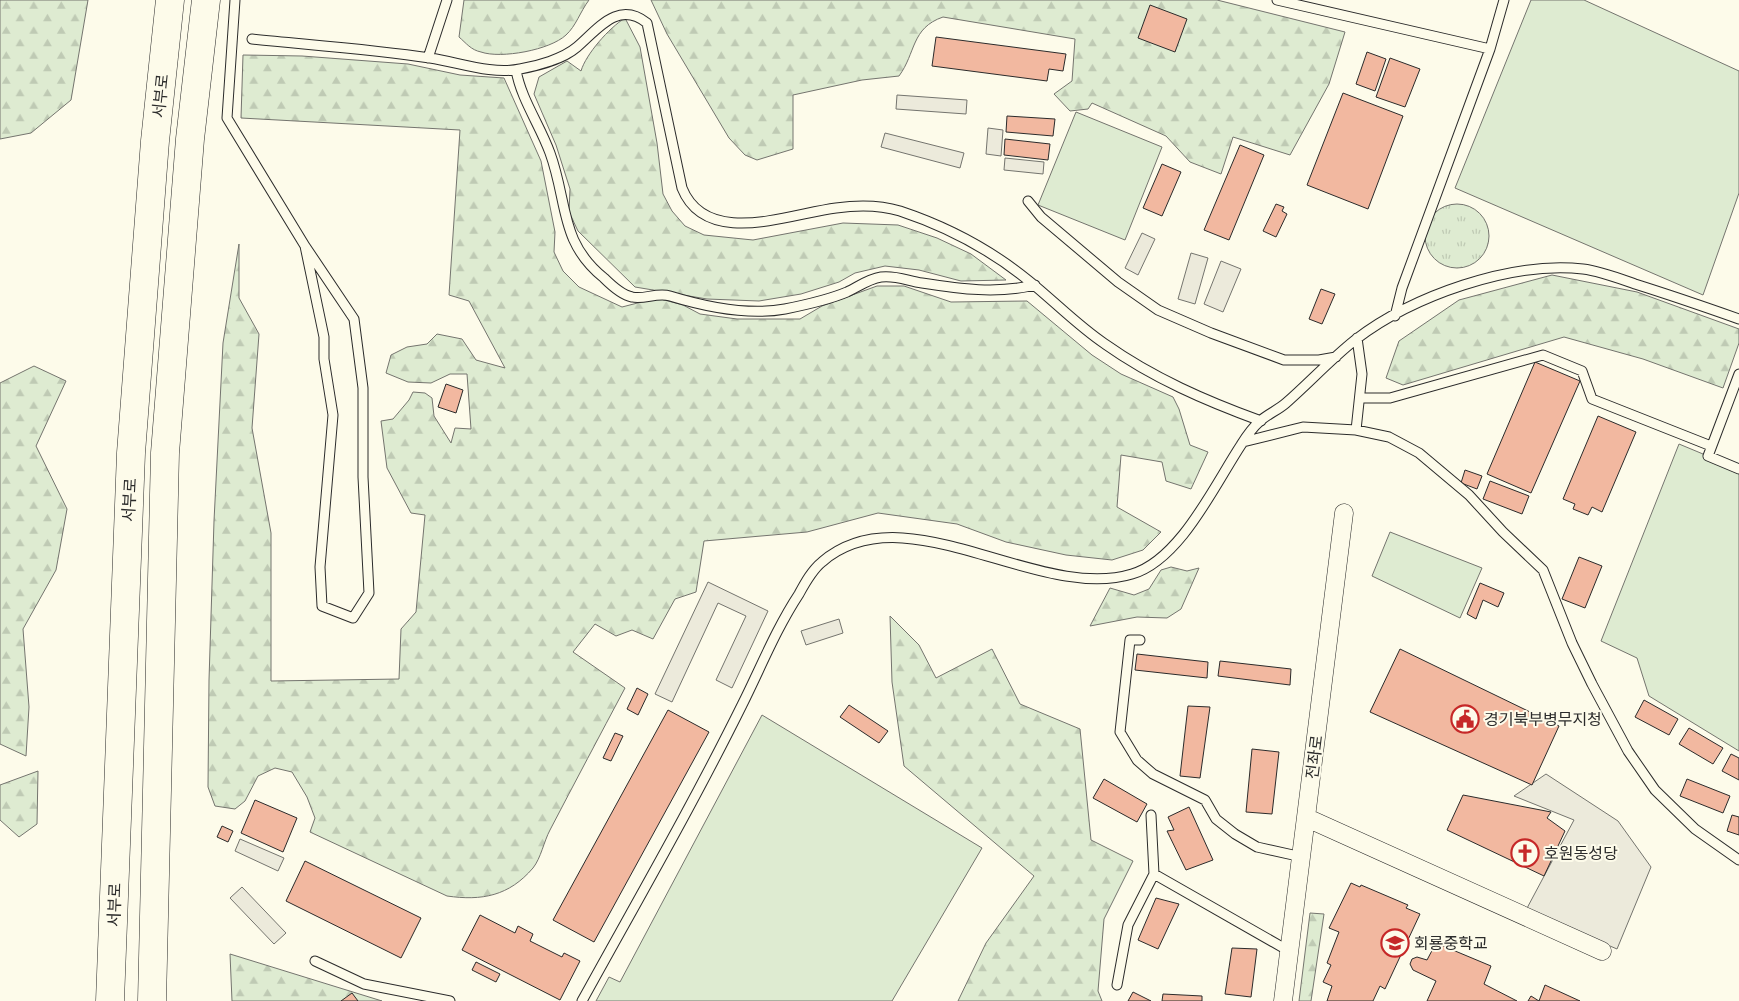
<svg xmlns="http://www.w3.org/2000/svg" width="1739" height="1001" font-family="'Sofia Sans Condensed','Noto Sans KR',sans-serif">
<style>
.grass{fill:url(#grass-tufts);stroke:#74746e}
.forest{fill:url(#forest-firs);stroke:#74746e}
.pitch{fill:#deebd1;stroke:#74746e}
.parking{fill:#eceadb;stroke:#74746e}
.building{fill:#f2b8a0;stroke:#2b2b2b}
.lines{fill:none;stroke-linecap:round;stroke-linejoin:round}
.service-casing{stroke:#2b2b2b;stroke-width:11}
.minor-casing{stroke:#2b2b2b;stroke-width:19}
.trunk-casing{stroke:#2b2b2b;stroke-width:29}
.service{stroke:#fdfbea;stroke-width:9}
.minor{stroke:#fdfbea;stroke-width:18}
.trunk{stroke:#fdfbea;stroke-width:28}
.labels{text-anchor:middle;stroke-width:4;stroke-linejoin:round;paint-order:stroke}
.street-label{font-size:16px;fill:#2b2b2b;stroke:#fdfbea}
.poi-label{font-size:16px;fill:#2b2b2b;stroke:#fdfbea;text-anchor:start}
</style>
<defs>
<pattern id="grass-tufts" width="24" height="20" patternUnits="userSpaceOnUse" patternTransform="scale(1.25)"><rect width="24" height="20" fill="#deebd1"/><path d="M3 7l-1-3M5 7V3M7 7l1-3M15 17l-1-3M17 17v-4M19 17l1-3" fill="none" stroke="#bfcab4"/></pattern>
<pattern id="forest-firs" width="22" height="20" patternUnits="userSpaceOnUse" patternTransform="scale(1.25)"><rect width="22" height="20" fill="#deebd1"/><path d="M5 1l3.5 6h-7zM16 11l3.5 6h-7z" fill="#bfcab4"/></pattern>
</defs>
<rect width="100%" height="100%" fill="#fdfbea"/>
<!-- grass -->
<path class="grass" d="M1425 236a32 32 0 1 1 64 0a32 32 0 1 1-64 0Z"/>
<!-- forest -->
<path class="forest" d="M0,0H88L71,100L31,133L0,139Z
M464,0H589C580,12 576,26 566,35C550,50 501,59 481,52C471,50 466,43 459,37Z
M651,0H1217L1345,32L1329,84L1290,155L1233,137L1221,174L1190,162L1166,136L1092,103L1088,109L1070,111L1054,94L1072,81L1075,39L943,17C911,28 916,53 899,76L862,80L793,95V149L757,160L745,155L729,138L667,34Z
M625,18L640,47L657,143L663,194L672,211L685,226L704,235L753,240L843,223L898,225L937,238L971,254L1006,280L961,281L919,270L885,266L855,273L839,282L801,294L759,301L707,299L635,287L578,231L569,212L570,189L556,145L534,94L539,77L567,61L581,71C586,54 609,28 625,18Z
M243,55L302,56L408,64L460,75L504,78L541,161L555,232L554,252L563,271L579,287L622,307L657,298L683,305L700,314L737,319H800L822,306L877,286H904L951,302L1027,301L1092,355L1121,374L1173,397L1179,409L1190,445L1208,452L1191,489L1166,481L1162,462L1121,455L1117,507L1161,532L1143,550L1112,560L1066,555L1006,542L957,524L878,513L807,532L704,541L696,592L675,599L653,639L632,630L616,636L595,624L573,652L625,688C600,735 575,782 550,830C544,841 541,858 533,868C509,896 482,901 447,896L310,832L315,818L307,797L292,772L275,768L258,776L245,801L235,809L215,806L208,787L209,680L214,521L223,343L239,244V298L259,334L252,428L271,533V681L399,679L401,629L416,612L425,515L411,513L387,468L381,421L393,419L409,400L413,392L425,393L432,398L434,416L451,443L455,428L471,429L467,374H450L431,383L408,382L386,373L391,355L407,347L427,344L437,334L462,339L476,360L505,368L469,301L449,295L460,130L241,118Z
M1552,275L1637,292L1739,329V343L1723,388L1643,359L1564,337L1403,385L1386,378L1399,341L1459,300Z
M34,366L66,381L36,446L67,509L56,570L23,629L29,707L26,756L0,744V383Z
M1171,567L1187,571L1199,568L1181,609L1167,618L1137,617L1090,626L1110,588L1134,595L1149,589L1161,570Z
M890,616L919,645L936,678L992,649L1020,704L1080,729L1091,840L1133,861L1104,919L1098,991L1102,1001H958L986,943L1034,876L904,766L892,682Z
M38,771L37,824L19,837L0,820V785Z
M1310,913L1324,914L1311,1001H1299Z
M230,954L382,1001H232Z"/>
<!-- pitch -->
<path class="pitch" d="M1531,0H1584L1739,71V193L1703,295L1455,188Z
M1076,112L1162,147L1125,240L1038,205Z
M1679,444L1739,469V751L1649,696L1637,658L1601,641Z
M1390,532L1482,568L1460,618L1372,576Z
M762,715L982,848L892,1001H596L609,977L620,982Z"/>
<!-- parking -->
<path class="parking" d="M897,95L967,100L966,114L896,109Z
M988,128L1003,130L1001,156L986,154Z
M885,133L964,153L960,168L881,147Z
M1005,158L1044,162L1043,174L1004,170Z
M1142,233L1155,239L1138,275L1125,268Z
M1191,253L1208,258L1195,304L1178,299Z
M1221,261L1241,269L1223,312L1204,304Z
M708,582L768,611L732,688L716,680L746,616L718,603L672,702L655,694Z
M839,619L843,633L806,645L801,631Z
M1546,774L1618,821L1651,867L1617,949L1526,910L1574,820L1514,796Z
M240,839L284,858L278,871L235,851Z
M242,887L286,933L274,944L230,898Z"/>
<!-- building -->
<path class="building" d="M1150,5L1187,19L1175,52L1138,38Z
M936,37L1066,54L1063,71L1049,69L1047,81L932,66Z
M1367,52L1386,59L1375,91L1356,84Z
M1390,58L1420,69L1405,107L1376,97Z
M1343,93L1403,116L1368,209L1307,185Z
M1007,116L1055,119L1053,136L1006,132Z
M1005,139L1050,144L1048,160L1004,155Z
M1240,145L1264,155L1229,240L1204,230Z
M1162,164L1181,172L1162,216L1143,208Z
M1276,204L1284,207L1282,211L1287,214L1276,237L1263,231Z
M1321,289L1335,294L1322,324L1309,319Z
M1535,362L1580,381L1531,493L1487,474Z
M446,384L463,390L456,413L438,407Z
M1598,416L1636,432L1602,512L1592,507L1588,515L1573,509L1575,504L1563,499Z
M1465,470L1482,476L1477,489L1461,483Z
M1490,481L1529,496L1522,514L1483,499Z
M1579,557L1602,566L1585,608L1562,599Z
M1480,583L1504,593L1498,607L1483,600L1476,619L1467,614Z
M1400,649L1559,726L1532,785L1370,712Z
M1137,654L1208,662L1207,678L1135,670Z
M1220,661L1291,669L1290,685L1218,676Z
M637,688L648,694L638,715L627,709Z
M1644,700L1678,719L1669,735L1635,717Z
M849,705L888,731L879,743L840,717Z
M1188,706L1210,707L1200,778L1180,776Z
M668,710L709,732L594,942L553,920Z
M1689,728L1723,748L1713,764L1679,744Z
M615,733L623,736L611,761L603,758Z
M1252,749L1279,752L1272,814L1246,812Z
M1731,754L1739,758V780L1722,771Z
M1104,779L1147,804L1137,822L1093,798Z
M1687,779L1730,796L1723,813L1680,796Z
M1463,795L1551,812L1547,818L1565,831L1544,876L1447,830Z
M255,800L297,818L283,852L241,833Z
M1189,807L1213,860L1186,870L1167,831L1174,830L1168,817Z
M1732,815L1739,817V835L1727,831Z
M222,826L233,831L228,842L217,837Z
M305,861L421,918L401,958L286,901Z
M1351,883L1360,887L1361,885L1408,905L1406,908L1420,914L1385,989L1380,986L1373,1001H1327L1332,986L1323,982L1331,965L1327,963L1339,932L1329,928Z
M1156,898L1179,904L1158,949L1138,940Z
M480,915L515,933L518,926L533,934L530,941L562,957L564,953L580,961L560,1000L462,950Z
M1436,943L1491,966L1484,984L1517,1001H1427L1436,981L1413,970L1410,964L1412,959L1417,957L1427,960Z
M1232,948L1257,949L1251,997L1225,994Z
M476,962L500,974L496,982L472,970Z
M1545,985L1580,1001H1528L1531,996L1539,1001Z
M1133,992L1151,1001H1128Z
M352,993L358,1001H341Z
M1163,994L1202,996V1001H1162Z"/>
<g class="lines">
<!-- service casing -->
<g class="service-casing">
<path id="service" d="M235,0L227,118L305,246L324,337V359L333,415L320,567L322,606L353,618L369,593L363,477V388L354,319L305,246
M1277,0L1490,49
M252,39C311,45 371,49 430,58C458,62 492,75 520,69C537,66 563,59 577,47C598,29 618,0 647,23L682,188C706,248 789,214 836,208C857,205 880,205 900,211C948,227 990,249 1029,281C1054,301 1078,326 1105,344C1153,378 1206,401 1261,421
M428,58L447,0
M516,70C521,99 540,125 550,153C568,202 559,242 604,278C611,285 622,295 632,297C644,300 657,292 670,296C706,307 747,316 785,309C805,305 828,300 847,292C858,287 868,279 881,277C896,275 908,281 922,283C960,289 997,294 1035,285
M1028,201L1041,217L1118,282L1158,310L1211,333L1284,360H1319L1336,357
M1395,316L1402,288L1490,49L1504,0
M1739,374L1708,456L1739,469
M1360,398H1390L1543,355L1582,371L1592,399L1711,446
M1356,430L1362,374L1357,338
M1243,442L1303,427L1356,430L1389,437L1419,453L1469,495L1503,532L1543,570L1572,643L1592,684L1628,751L1655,790L1695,829L1739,860
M1140,640H1130L1120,732L1137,760L1153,774L1205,800L1216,819L1235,834L1257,847L1302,857
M1151,815L1154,874L1289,951
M315,961L364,984L450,1001
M1117,985L1128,925L1154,874
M582,1001C636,903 692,806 742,705C761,667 776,629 799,594C805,583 812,570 822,562C905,490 1038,603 1132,574C1180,560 1214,486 1241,445C1246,437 1253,427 1260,421C1268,414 1278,410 1286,403C1309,383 1331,359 1355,340C1412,296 1511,261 1583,269C1600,271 1618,278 1635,284C1670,295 1705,307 1739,319"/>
</g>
<!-- minor casing -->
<g class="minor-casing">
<path id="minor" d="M1307,818L1602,951
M1283,1001L1344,513"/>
</g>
<!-- trunk casing -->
<g class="trunk-casing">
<path id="trunk" d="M110,1001L131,453L155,141L170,0
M152,1001L165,453L190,139L206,0"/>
</g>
<!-- service -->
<use href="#service" class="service"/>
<!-- minor -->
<use href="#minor" class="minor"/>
<!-- trunk -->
<use href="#trunk" class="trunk"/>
</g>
<!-- icons -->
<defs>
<g id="civic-ring" transform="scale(1.4375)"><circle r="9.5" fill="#fdfbea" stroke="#c62828" stroke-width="1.5"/><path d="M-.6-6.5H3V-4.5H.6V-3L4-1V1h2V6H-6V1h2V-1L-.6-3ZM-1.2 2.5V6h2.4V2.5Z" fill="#c62828"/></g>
<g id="church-ring" transform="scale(1.4375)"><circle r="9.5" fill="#fdfbea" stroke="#c62828" stroke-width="1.5"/><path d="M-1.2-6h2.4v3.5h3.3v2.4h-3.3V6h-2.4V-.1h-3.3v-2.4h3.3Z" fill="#c62828"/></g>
<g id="school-ring" transform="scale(1.4375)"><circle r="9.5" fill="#fdfbea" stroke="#c62828" stroke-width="1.5"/><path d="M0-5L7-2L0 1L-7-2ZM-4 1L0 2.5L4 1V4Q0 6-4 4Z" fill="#c62828"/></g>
</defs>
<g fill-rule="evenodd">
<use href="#civic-ring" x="1465" y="719"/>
<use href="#church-ring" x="1525" y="853"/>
<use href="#school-ring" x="1395" y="943"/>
</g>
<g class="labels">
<!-- street labels -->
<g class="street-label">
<text transform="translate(160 96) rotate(-84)" y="6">서부로</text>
<text transform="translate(129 500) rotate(-87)" y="6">서부로</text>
<text transform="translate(1314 757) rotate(-83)" y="6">전좌로</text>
<text transform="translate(114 905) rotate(-88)" y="6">서부로</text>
</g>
<!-- poi labels -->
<g class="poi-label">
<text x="1484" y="725">경기북부병무지청</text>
<text x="1544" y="859">호원동성당</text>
<text x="1414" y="949">회룡중학교</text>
</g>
</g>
</svg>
